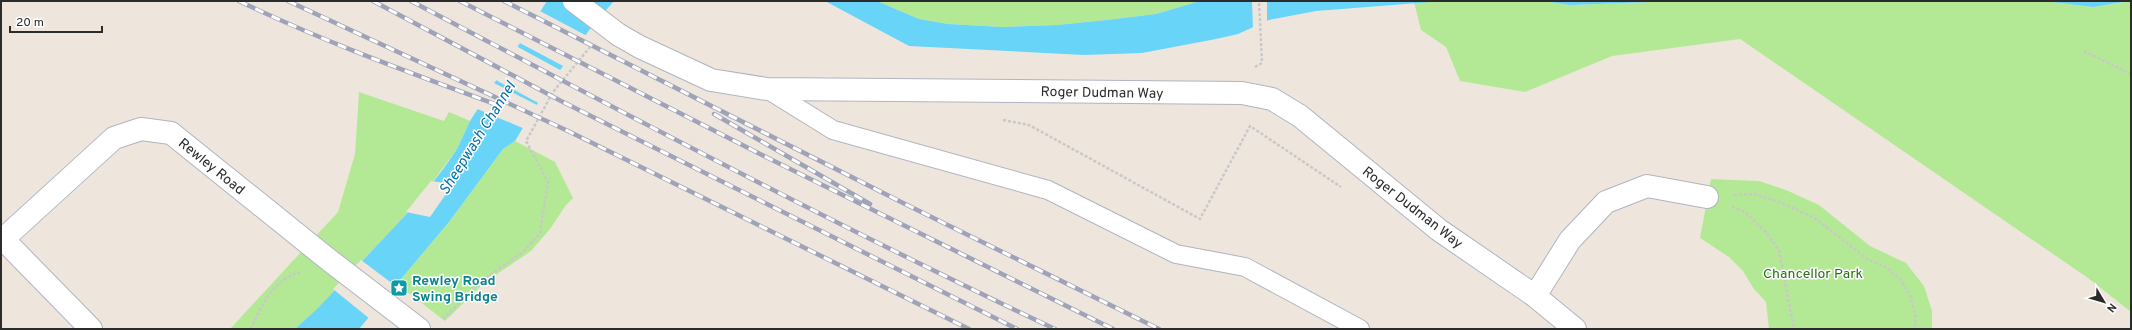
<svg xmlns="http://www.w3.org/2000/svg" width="2132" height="330" font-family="Overpass,sans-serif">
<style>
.green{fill:#b3e995}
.water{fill:#68d4f8}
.pier{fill:#eee6dd}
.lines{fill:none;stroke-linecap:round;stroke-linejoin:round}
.lane-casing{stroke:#b1b4c0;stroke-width:20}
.street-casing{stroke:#b1b4c0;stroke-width:24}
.path{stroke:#c8c8c8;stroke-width:2.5;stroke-dasharray:3 2;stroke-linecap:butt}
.lane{stroke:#fff;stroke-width:18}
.street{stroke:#fff;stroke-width:22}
.rail-casing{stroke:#9fa3b7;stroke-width:4.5}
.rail{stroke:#fff;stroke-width:3;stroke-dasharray:9;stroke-linecap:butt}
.street-bridge-casing{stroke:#b1b4c0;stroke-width:24;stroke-linecap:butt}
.street-bridge{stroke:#fff;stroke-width:22}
.labels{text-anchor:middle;stroke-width:3;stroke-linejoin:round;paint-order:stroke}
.street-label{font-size:14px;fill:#2b2b2b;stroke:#fff}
.park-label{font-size:14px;fill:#296f15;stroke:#fff}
.culture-label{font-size:14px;font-weight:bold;fill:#0d838f;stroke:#fff;text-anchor:start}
.water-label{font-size:15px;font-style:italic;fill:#0372a8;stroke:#fff}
</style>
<rect width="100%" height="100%" fill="#eee6dd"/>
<!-- green -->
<path class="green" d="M877,1H1200L1156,14L1107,20L1057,25L1002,27L948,24L919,19Z
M1444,1H1543L1570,5L1678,1H2044L2093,7L2131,1V312L2088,278L1740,39L1612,56L1525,92L1460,81L1446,47L1421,30L1414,2Z
M359,92L444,121L449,112L470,121L457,149L416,204L318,308L295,329H230L338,212L355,154Z
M515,141L555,162L573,198L566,205L550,229L531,251L485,282L445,321L397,284L449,222L503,149Z
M1711,179L1759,181L1786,190L1819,205L1870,246L1906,263L1924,286L1932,311V329H1769L1766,302L1754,289L1743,271L1729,257L1700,238Z"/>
<!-- water -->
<path class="water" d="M547,1H614L593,25L547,88L515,141L503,149L449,222L359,329H295L318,308L416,204L444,168L457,149L470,121Z
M825,1H877L919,19L948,24L1002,27L1057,25L1107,20L1156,14L1200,1H1444L1316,11L1269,20L1238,34L1216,39L1142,53L1084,55L909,46Z
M1543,1H1678L1570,5Z
M2044,1H2129L2093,7Z"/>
<!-- pier -->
<path class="pier" d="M1252,1H1267V23L1253,29Z
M538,10L587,36L565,67L518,42Z
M516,46L562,71L540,104L494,79Z
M492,82L539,106L525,129L475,108Z
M431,181L453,184L430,217L406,212Z
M361,260L397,287L370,319L333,289Z"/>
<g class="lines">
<!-- lane casing -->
<g class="lane-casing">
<path id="lane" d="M767,89L833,130L1048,190L1176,254L1245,267L1360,329"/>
</g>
<!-- street casing -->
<g class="street-casing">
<path id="street" d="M619,35L640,47L711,80L767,89L1242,93L1272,99L1300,116L1439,230L1535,296L1575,329
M1,237L91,329
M1,241L114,138L141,129L171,133L329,260L419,329
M1535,296L1570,240L1606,202L1647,186L1707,197"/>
</g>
<!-- path -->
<path class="path" d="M2084,51L2131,74
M1255,67L1262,63L1259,1
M1003,120L1029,125L1200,219L1250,126L1341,187
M1734,195L1755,194L1782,203L1815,218L1867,259L1886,267L1901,280L1911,298L1916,318L1914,329
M1732,207L1745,212L1765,231L1779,250L1794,329
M443,319L483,280L523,252L540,233L548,182L526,141L553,92L590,47
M251,329C261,306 274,278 301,272"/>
<!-- lane -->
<use href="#lane" class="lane"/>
<!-- street -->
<use href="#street" class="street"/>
<!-- rail casing -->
<g class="rail-casing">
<path id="rail" d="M239,1C324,42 411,73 500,106
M288,1L568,131L969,329
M373,1L561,101L1017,329
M411,1C624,113 837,226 1055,329
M460,1L762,155L1113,329
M504,1L905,204L1159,329
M714,114L870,204"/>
</g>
<!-- rail -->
<use href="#rail" class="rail"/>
<!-- street-bridge casing -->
<g class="street-bridge-casing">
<path id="street-bridge" d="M574,1L619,35"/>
</g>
<!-- street-bridge -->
<use href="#street-bridge" class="street-bridge"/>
</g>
<!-- icons -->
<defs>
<g id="sight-square" transform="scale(0.9)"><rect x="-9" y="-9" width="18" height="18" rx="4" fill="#0f9aa8" stroke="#fff"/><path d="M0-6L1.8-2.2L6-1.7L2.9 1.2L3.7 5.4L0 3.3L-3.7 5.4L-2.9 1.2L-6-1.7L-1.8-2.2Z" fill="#fff"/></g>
</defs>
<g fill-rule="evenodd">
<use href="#sight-square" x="399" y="288"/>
</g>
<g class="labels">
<!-- street labels -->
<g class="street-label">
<text transform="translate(1102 92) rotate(1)" y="5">Roger Dudman Way</text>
<text transform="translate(212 166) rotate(39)" y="5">Rewley Road</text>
<text transform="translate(1413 207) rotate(38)" y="5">Roger Dudman Way</text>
</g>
<!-- park labels -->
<g class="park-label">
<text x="1813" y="278">Chancellor Park</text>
</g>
<!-- culture labels -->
<g class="culture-label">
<text x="412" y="285">Rewley Road<tspan x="412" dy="16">Swing Bridge</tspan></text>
</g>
<!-- water labels -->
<g class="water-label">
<text transform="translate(477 138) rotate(-58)" y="5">Sheepwash Channel</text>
</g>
</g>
<!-- border -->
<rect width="2132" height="330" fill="none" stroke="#2b2b2b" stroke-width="4"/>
<!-- north arrow -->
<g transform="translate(2104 302) rotate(128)" stroke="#ffffff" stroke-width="3" paint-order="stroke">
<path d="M0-3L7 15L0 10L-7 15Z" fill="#2b2b2b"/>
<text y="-6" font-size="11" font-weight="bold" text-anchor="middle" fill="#2b2b2b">N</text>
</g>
<!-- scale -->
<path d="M10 26v6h92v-6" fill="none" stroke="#2b2b2b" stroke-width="2"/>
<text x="16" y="26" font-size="12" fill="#2b2b2b" stroke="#ffffff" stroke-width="3" paint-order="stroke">20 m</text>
</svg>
